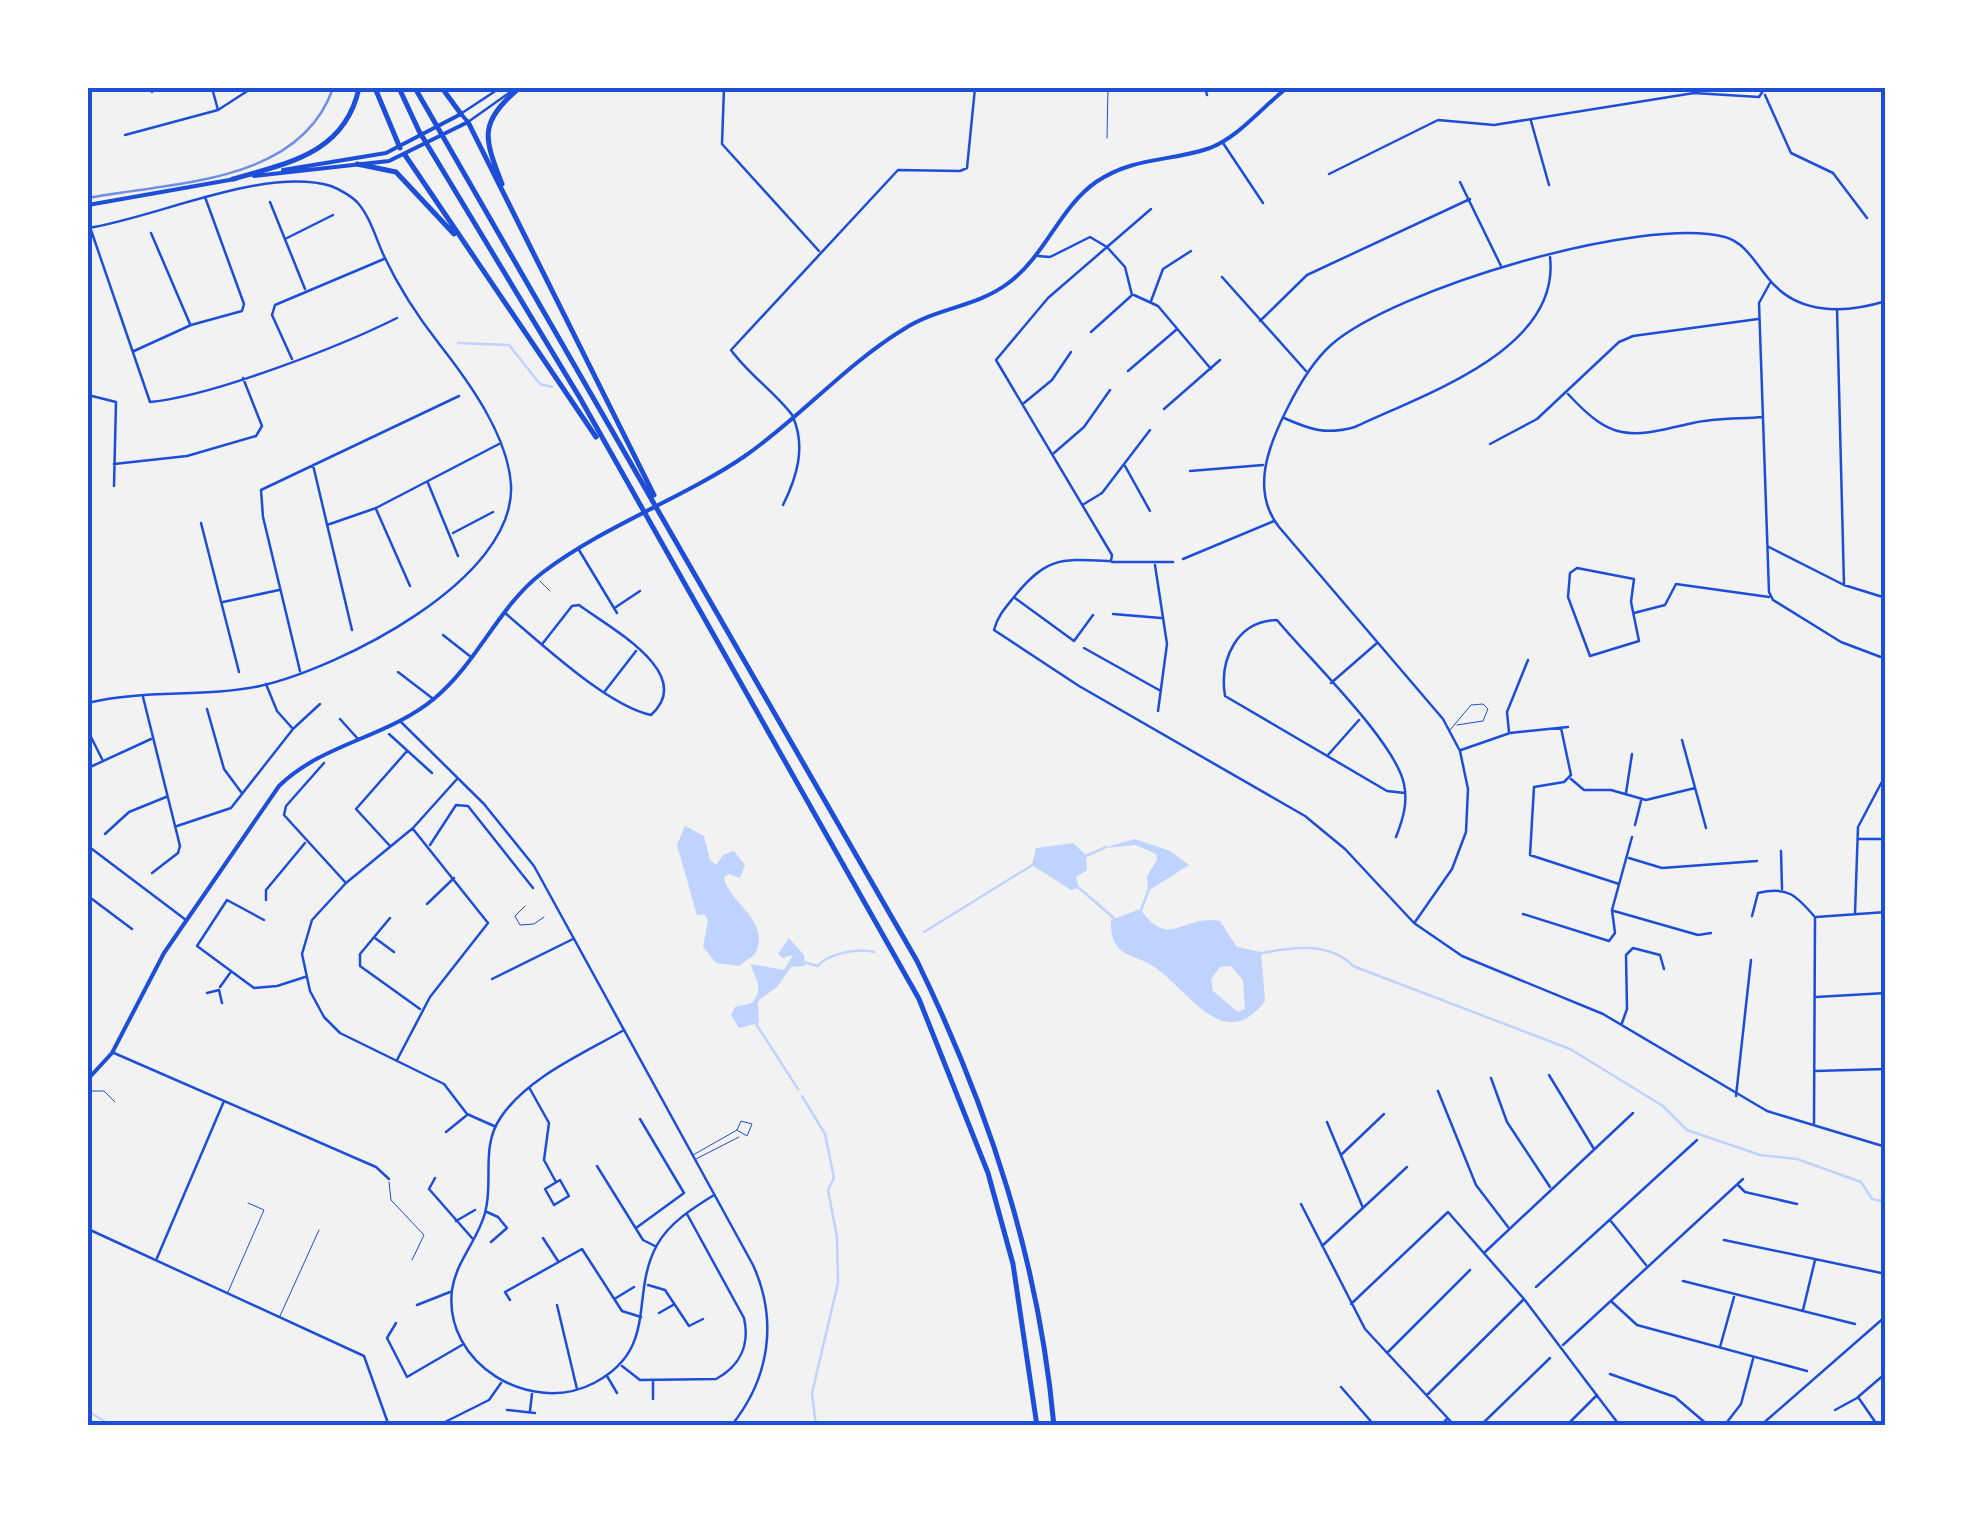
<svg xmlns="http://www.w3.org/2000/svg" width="1973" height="1513" font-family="'Playfair Display',serif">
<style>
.water{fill:#bfd3fe;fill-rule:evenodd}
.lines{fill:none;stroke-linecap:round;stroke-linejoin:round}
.stream{stroke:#bfd3fe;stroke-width:2.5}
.service{stroke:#1d4ed8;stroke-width:1}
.minor{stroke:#1d4ed8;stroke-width:2.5}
.tertiary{stroke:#1d4ed8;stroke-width:2.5}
.secondary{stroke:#1d4ed8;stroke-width:4}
.motorway{stroke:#1d4ed8;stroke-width:5}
.tram{stroke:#7290e2;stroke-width:2.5}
.neatline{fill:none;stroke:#1d4ed8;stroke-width:4}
</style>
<rect width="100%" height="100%" fill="#f2f2f2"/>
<!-- water -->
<path class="water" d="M685,826L704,836L710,860L716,865L723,855L734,851L745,865L740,878L729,874L724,877C728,903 772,920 755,954L739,966L716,963L703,947L708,920L704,914L697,915L677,845Z
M1135,839L1170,851L1189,865L1148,891L1147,876L1157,860L1156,854L1136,845L1104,848Z
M1073,843L1086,855L1087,870L1076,877L1079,888L1071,890L1032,865L1036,848Z
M1140,909C1170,951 1182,914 1220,921L1237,947L1261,952L1265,1001C1224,1056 1188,989 1153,966C1141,958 1122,956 1115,943C1111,936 1111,927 1111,920ZM1231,966L1243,980L1245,1009L1238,1012L1213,991L1211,979L1220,967Z
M789,938L804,955L805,966L791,967L777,987L758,1001L759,1023L739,1028L731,1015L735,1007L752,1003C766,986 753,978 751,964L784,970L793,955L783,958L778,954Z"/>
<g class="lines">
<!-- stream -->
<path class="stream" d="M458,343L509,345L540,384L552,387
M1086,856L1106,847
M1079,888L1115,919
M1140,913L1149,889
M924,932L1034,864
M1258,954C1289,947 1329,941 1353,966L1570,1049L1663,1106L1687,1130L1760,1155L1797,1159L1861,1182L1872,1199L1886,1202
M803,962L818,966C828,953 859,948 874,952
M756,1024L798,1089
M802,1096L825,1134L834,1178L828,1190L837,1237L838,1283L812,1393L816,1426
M88,1411L112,1426"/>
<!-- service -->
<path class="service" d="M1107,138L1108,88
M540,581L550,591
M1450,730L1471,705L1483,704L1488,709L1483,721L1457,725
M525,906L515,916L520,925L534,924L544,917
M91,1091H104L115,1102
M693,1155L737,1130L741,1121L752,1124L747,1136L737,1130
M696,1159L739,1137
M389,1182L391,1200L424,1235L412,1260
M228,1292L264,1210L248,1203
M280,1316L319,1230"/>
<!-- minor -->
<path class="minor" d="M150,88L152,92
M212,88L218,110
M1205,88L1207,95
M1765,95L1791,153L1833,173L1867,218
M1531,121L1549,185
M125,135L218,110L252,88
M1223,143L1263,203
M1329,174L1438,120L1494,125L1694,93L1759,97L1765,88
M1460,182L1501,266
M270,202L305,289
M91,230L150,402C212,396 339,347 397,318
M151,233L190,324
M287,238L333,215
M1222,277L1306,371
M1770,283L1759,303L1769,592L1773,600L1841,642L1886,659
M1132,295L1125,267L1107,247L1151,209
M1134,295L1158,306L1211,369
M1151,301L1163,269L1191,251
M1837,309L1844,585
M1260,321L1307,275L1470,199
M1091,332L1131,296
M88,334H90
M134,351L191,325L242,311L244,304L205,197
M292,359L272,315L275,305L384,259
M1128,371L1176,330
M1568,394C1614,444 1631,437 1693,423C1715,418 1740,419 1763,417
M88,395L116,402L114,486
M1024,403L1052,380L1071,352
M1164,409L1220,360
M1284,418C1311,430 1326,435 1355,427C1424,394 1561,350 1550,257
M1490,444L1537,419L1619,342L1633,336L1758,319
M1054,453L1084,427L1110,390
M114,464L187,456L256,436L262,426L243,378
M313,465L352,630
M1125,466L1150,511
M1190,471L1263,465
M428,483L458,556
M1084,504L1102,493L1150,430
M783,505C797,477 806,447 793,417
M376,509L410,586
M201,523L239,672
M327,525L376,508L499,444
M453,533L493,512
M1769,547L1844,585L1886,598
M579,550L617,613
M1183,559L1274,521
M1112,562H1173
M1155,565L1167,644L1158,711
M1577,568L1634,579L1631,602L1639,641L1590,656L1568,597L1570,573Z
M1015,598L1074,641L1093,615
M223,602L279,590
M616,607L640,591
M505,613C541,643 606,705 651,715C697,674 610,628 579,605L572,606L543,643
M1634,613L1665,605L1676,584L1769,597
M1113,614L1161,618
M443,635L471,657
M1084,648L1159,690
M300,671L263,517L261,490L459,396
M398,672L432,698
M1331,683L1377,643
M605,691L636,651
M143,697L180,846L178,853L152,873
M207,709L224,769L241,792
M340,719L358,739
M294,728L320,704
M1561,728L1571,775L1564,782L1534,787L1530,855L1619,884
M88,731L102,759
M1509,732L1507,712L1528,660
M389,734L432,773
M1682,740L1706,828
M1461,750L1510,733L1568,727
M1328,755L1359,720
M324,763L286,806L284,815L345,882
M88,768L151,739
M457,779L413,828L346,883L312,920L302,954L310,991L324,1017L340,1033L444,1084L467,1114L494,1126
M1571,779L1584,790H1611L1646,800L1695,788
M1626,793L1632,754
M1635,825L1641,801
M177,826L231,808L293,729L277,711L266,684
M105,834L129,812L166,797
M1396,837C1403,819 1408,803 1404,784C1395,741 1308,658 1277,620C1237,621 1219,659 1225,696L1387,791L1405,793
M1858,839H1886
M430,845L456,805L468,806L533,888
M390,846L356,809L407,751
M1781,851L1782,889
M1629,858L1662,868L1757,861
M88,896L132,929
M266,900V890L305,843
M427,904L454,878
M1614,911L1698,935L1711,933
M1855,913L1858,827L1886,774
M1523,914L1609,941L1615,933L1612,910L1632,837
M1752,916L1758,893C1787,886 1796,895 1814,916
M1816,917L1886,912
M390,918L360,954V966L420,1009
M264,920L227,900L197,946L254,988L277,986L305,977
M375,938L394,952
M492,979L573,939
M220,987L230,973
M207,993L219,990L222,1003
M1816,997L1886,993
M1622,1023L1627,1009L1626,955L1633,948L1660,955L1664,969
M624,1030C583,1054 528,1077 501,1117C480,1147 494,1181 485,1213C478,1240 456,1261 452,1290C443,1364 531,1416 594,1383C660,1348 629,1296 657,1245C669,1223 693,1208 714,1195
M114,1053L376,1167L389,1179
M397,1060L430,997L488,923L413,829
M1815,1071L1886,1069
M1549,1075L1594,1149
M1491,1078L1507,1122L1550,1187
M530,1089L549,1123L544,1160L556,1182
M1438,1091L1476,1185L1508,1227
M1736,1096L1751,960
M1327,1122L1363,1208
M1814,1124L1815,917
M446,1132L467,1115
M1342,1154L1384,1114
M597,1166L643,1240L655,1246
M435,1178L429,1189L472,1238
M560,1180L569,1196L554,1205L545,1189Z
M1738,1185L1745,1192L1797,1204
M1301,1204L1365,1329L1455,1426
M487,1212L498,1217L507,1228L491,1242
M1610,1220L1646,1265
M456,1221L475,1210
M636,1228L684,1193L640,1119
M88,1229L364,1356L389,1426
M543,1238L558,1261
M1724,1240L1886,1274
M1322,1246L1407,1167
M1484,1253L1633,1113
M157,1258L224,1101
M1683,1281L1855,1324
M648,1285L665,1290L689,1326L703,1319
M1536,1287L1697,1140
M616,1298L634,1287
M510,1300L505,1292L582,1249L622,1311L641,1317
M1612,1302L1637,1325L1807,1371
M1351,1304L1448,1212L1524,1299L1620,1426
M417,1305L450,1292
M557,1305L577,1389
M1803,1310L1815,1260
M659,1313L673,1305
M396,1323L387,1338L407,1377L462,1345
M1563,1345L1743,1179
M1720,1347L1734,1297
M1387,1353L1470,1270
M622,1366L640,1380L716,1379C740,1366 750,1345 744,1318L687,1214
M1610,1374L1675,1397L1709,1426
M607,1376L617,1393
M653,1380V1399
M1341,1387L1375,1426
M1427,1395L1524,1299
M507,1410L535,1413
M1835,1410L1857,1398
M530,1411L532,1394
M437,1426L489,1400L501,1383
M1440,1426L1447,1419
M1480,1426L1550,1358
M1566,1426L1597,1395
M1724,1426L1741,1404L1753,1359
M1828,1426L1829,1424
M1878,1426L1858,1397L1886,1373"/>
<!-- tertiary -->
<path class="tertiary" d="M724,88L722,144L819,251
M462,113L500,88
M468,122L516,88
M88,228C155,218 265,166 331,186C339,189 351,196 357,202C370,216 376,239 384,256C399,288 418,317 440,345C469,382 508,436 511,485C516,580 339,668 260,686C204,698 144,689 88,703
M1038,256L1050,257L1090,237L1107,247L1048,298L996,360L1112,555L1111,561C1061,559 1047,556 1014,597C1005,608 997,617 994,630L1079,686L1305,816L1345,849L1414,923L1462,956L1603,1014L1767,1111L1886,1147
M793,416C774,391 749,375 731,350L898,170L960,171L967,168L975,88
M401,722L484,804L534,866L753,1265C778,1320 770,1378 731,1426
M88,846L186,920
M1415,922L1452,869L1466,832L1468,789L1460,751L1443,719L1279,527C1250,490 1269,444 1288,407C1299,385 1312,362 1331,345C1394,289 1643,215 1725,237C1746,243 1755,263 1768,278C1797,315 1844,314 1886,301
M1760,1426L1886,1316"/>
<!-- secondary -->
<path class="secondary" d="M254,176L389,161L468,122L461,114L386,153L283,170
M88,205L235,179
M88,1079L112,1053L164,953L279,786C323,743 387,738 435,698C478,662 498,607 542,573C605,525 682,499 745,456C801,417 845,365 904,329C936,308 976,307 1007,284C1045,257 1059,208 1096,182C1135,156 1170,162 1210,148C1239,137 1263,106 1287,88"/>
<!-- motorway -->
<path class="motorway" d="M375,88L400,148
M399,88L419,131L580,398L919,999L988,1173L1013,1264L1037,1426
M415,88L917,961C989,1109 1039,1261 1054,1426
M442,88L461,114
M464,88H487
M468,122L654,495
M405,155L596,437
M357,164L396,172L454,234
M233,179C289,163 345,153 359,88
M502,184C484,137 478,124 519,88"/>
<!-- tram -->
<path class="tram" d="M88,198C173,182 300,184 333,88"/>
</g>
<!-- border -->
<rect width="1973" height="1513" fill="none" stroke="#ffffff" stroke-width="180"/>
<rect x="90" y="90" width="1793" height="1333" class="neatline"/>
</svg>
